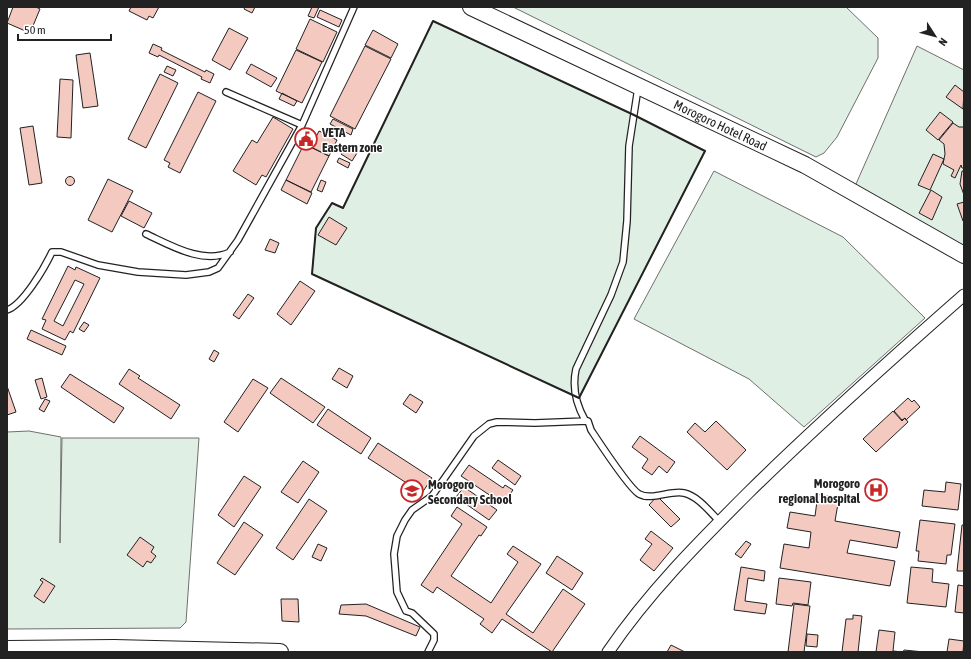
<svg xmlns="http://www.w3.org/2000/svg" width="971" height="659" font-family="'Asap Condensed',sans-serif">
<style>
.green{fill:#e0efe3;stroke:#6f6f6f}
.building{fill:#f3c9c0;stroke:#222;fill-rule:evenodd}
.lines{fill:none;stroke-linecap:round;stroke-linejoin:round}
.lane-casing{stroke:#222;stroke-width:8}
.street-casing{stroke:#222;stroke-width:13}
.secondary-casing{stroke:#222;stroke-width:18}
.lane{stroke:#fff;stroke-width:5.5}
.street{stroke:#fff;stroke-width:11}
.secondary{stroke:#fff;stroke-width:16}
.wall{stroke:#222;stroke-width:2}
.labels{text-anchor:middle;stroke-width:3;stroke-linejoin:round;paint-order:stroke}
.street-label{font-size:13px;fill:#222;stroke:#fff}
.poi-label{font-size:13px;font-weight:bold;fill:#222;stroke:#fff;text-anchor:start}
</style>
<rect width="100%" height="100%" fill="#fff"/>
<!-- green -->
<path class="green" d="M513,7H846L878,38V58L837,137L824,153L816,157Z
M433,21L634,115L705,151L579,398L312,274L316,228L332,203L343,208Z
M917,46L964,70V251L852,193Z
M714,171L843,237L925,318L804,427L749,379L634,319Z
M29,431L61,437L60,543L62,438H199L186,622L180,628L7,629V432Z"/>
<!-- building -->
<path class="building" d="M13,7H36L40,9L30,33L7,23Z
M131,7H159L153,18L149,16L147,20L129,11Z
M245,7H255L252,13L244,9Z
M312,7H319L314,18L308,16Z
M320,10L342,20L339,27L317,17Z
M310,19L337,32L323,62L296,49Z
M229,28L248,38L230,70L212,60Z
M373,30L398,44L391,58L365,45Z
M153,44L162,48L161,50L205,72L206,70L214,74L210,83L201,79L202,77L159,55L158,57L149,53Z
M365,46L391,59L355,129L330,116Z
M296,50L322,62L302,103L276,91Z
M90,53L98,106L83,108L76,55Z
M251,64L277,78L271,87L246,73Z
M167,66L176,70L173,76L164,72Z
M160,74L178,83L146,148L128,139Z
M60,79L73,80L71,138L57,137Z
M955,85L964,92L963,109L946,97Z
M198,92L216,101L180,173L168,167L170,163L164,160Z
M282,93L297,101L294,106L279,99Z
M940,112L953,122L938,140L926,130Z
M273,117L293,129L266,177L262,175L256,185L233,171L252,140L257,143Z
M333,119L353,129L351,135L330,124Z
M953,123L959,127H964V168H962L961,165L955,178L951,176L954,170L943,164L945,154L944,144L939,140Z
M33,126L42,183L29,185L20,128Z
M319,131L337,140L329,156L311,147Z
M304,144L329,156L311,192L286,180Z
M347,146L357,153L352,161L341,154Z
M933,154L944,159L930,190L918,185Z
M339,158L350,163L348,168L337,162Z
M962,171H964V195L960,184Z
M65.5 181a4.5 4.5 0 1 1 9 0a4.5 4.5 0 1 1-9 0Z
M108,179L133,191L112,232L88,220Z
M286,180L312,193L307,204L281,190Z
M321,180L326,182L322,192L317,190Z
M931,190L942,197L932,220L919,213Z
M129,201L152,213L144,228L121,216Z
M964,202V221H963L957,204Z
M329,217L347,228L336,245L318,235Z
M270,239L279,243L275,253L265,250Z
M68,266L75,270L76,267L100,278L73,333L70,331L65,340L42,329L46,320L42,319ZM75,280L84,284L63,326L54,321Z
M300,281L315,291L291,325L277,314Z
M248,294L254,298L239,319L233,315Z
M84,322L89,325L84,332L79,329Z
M31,330L66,346L62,355L27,339Z
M214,350L219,353L214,362L209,359Z
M339,368L353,376L347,388L332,379Z
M129,369L140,376L138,378L180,405L171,419L119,384Z
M70,374L124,408L114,423L61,387Z
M42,378L47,397L41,399L35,380Z
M281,378L325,407L313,423L270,393Z
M253,379L268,388L238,432L224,422Z
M7,386L16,412L7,415Z
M410,394L423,402L416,413L403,404Z
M908,398L912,402L914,400L920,407L906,420L905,418L902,420L894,411Z
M45,399L50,401L44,412L39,409Z
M328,409L371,438L361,454L317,425Z
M893,411L902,421L905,418L908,422L876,452L863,439Z
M716,421L746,450L727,470L687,432L695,423L705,432Z
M640,436L675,462L667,473L659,466L652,475L642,468L648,459L632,447Z
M378,443L432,478L422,493L368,458Z
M498,460L521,476L515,485L492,468Z
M303,461L319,472L298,503L281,492Z
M469,465L503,488L505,485L513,490L503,504L461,476Z
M244,476L261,487L234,527L218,515Z
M946,482L961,484L958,510L922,506L924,490L945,492Z
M464,487L497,510L489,520L456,497Z
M818,494L839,498L835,521L900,532L897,548L850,540L847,553L895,561L890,586L780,568L784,544L809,548L811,532L787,528L790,512L815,516Z
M657,496L680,519L671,527L649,505Z
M309,499L327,511L293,560L276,548Z
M457,507L487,527L481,536L479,535L451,576L491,603L518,562L507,554L513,546L541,564L506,614L533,633L563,589L585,604L552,652L502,619L492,633L480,624L484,619L437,587L433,593L421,585L462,524L451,516Z
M920,520L955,524L951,555H947L946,564L918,561L919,551H916Z
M244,522L263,535L235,575L217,563Z
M962,525H964V571H957Z
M651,531L673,548L654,571L640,560L652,544L645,539Z
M140,537L154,547L151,552L156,556L151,563L147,561L143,567L127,555Z
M746,541L751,544L741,558L735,554Z
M318,544L327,548L321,561L312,557Z
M557,556L583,573L572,590L546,573Z
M741,567L765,571L764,581L748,578L745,601L767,604L765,614L734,610Z
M911,567L933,569L932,582L949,584L946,607L907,603Z
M42,578L55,586L44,603L34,596L43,582L40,580Z
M779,578L811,582L808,605L793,603L792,606L776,604Z
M958,585L964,586V613L955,612Z
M281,599H298L299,622L282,621Z
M366,604L420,627L416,636L366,616L339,614L341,605Z
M794,604L810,606L804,652H788Z
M853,615L862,616L858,652H842L846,619H853Z
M879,630L895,632L893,651L903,652H876Z
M807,634L818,635L817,647L806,646Z
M949,639L964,641L963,652H947Z
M671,645L685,652H667Z
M904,650L924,652H903Z"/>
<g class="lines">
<!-- lane casing -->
<g class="lane-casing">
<path id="lane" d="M638,88L629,146L627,221L623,262L611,295L576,369C572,387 576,404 585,420L588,421L591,430C599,442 629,488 639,494C652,501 670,490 684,493C698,496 710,512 719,521
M226,92L302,125
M146,234C170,245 203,265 230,252
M7,310C23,305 45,267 52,252H61L98,265L138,272L186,275L209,272L218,268L238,240L302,125L354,7
M428,652L434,640V634L412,613L406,611L397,592L394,554L397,536L405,520L412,510L432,496L474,436L489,424L497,422L535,423L587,421"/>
</g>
<!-- street casing -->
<g class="street-casing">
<path id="street" d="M608,652C648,593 698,543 748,493C817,425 890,360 964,295"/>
</g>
<!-- secondary casing -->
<g class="secondary-casing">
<g id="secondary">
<path id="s1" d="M471,7L805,165L964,255"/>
<path d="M7,649L114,648L280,652"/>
</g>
</g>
<!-- lane -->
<use href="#lane" class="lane"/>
<!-- street -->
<use href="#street" class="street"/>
<!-- secondary -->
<use href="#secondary" class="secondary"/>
<!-- wall -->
<path class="wall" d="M433,21L634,115L705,151L579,398L312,274L316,228L332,203L343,208Z"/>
</g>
<!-- icons -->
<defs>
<g id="civic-ring" transform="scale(1.15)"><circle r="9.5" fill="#fff" stroke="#c62828" stroke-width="1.5"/><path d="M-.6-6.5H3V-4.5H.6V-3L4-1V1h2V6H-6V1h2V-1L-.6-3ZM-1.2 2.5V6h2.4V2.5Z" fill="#c62828"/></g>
<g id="hospital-ring" transform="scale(1.15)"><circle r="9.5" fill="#fff" stroke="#c62828" stroke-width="1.5"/><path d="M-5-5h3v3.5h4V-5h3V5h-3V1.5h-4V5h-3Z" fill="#c62828"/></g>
<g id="school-ring" transform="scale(1.15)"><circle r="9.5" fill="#fff" stroke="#c62828" stroke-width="1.5"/><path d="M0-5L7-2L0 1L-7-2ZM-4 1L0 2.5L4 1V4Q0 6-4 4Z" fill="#c62828"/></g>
</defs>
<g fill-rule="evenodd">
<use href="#civic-ring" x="306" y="139"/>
<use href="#hospital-ring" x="876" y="490"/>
<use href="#school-ring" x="412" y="491"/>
</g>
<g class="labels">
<!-- street labels -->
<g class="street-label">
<text dy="5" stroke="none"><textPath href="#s1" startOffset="276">Morogoro Hotel Road</textPath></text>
</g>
<!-- poi labels -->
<g class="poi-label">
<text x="322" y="137">VETA<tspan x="322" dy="15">Eastern zone</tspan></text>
<text x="860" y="488" text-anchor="end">Morogoro<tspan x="860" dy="15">regional hospital</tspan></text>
<text x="428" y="489">Morogoro<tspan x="428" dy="15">Secondary School</tspan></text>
</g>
</g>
<!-- border -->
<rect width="971" height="659" fill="none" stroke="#222222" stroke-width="16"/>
<!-- north arrow -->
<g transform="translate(935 36) rotate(126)" stroke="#ffffff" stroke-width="3" paint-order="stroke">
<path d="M0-3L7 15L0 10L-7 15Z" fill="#222222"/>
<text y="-6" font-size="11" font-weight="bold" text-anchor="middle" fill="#222222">N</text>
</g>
<!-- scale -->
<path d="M18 34v6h93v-6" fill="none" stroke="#222222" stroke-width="2"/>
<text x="24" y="34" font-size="12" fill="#222222" stroke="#ffffff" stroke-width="3" paint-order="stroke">50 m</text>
</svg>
